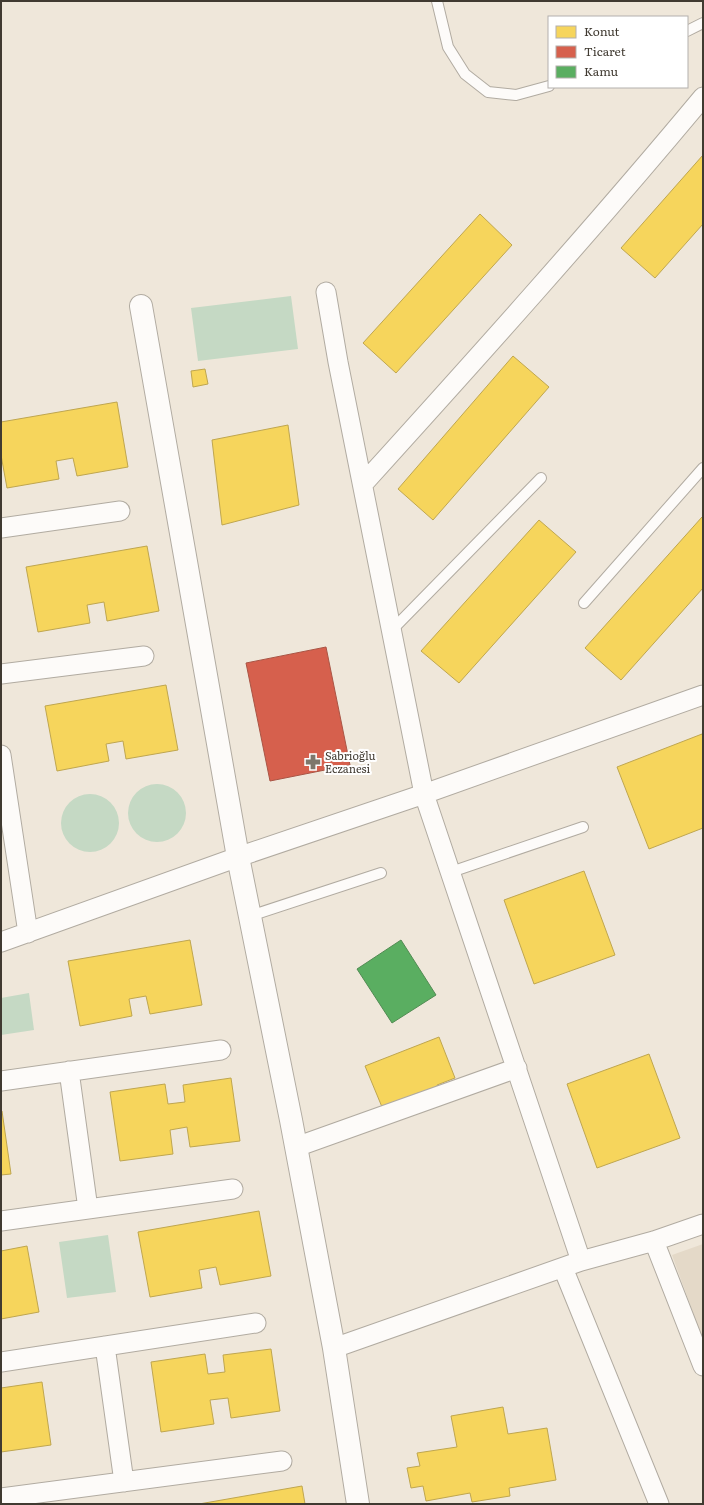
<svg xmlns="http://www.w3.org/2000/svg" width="704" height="1505" font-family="Literata,serif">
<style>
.education{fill:#e4d9c8}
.green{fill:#c5d9c4}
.homes{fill:#f6d55c;stroke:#bfa64f}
.shops{fill:#d6604d;stroke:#a95545}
.public{fill:#5aae61;stroke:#528b53}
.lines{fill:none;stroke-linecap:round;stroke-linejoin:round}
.lane-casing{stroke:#b1aba1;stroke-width:12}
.street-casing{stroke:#b1aba1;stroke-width:21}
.secondary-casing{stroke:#b1aba1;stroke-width:24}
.lane{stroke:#fdfbf9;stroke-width:10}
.street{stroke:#fdfbf9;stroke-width:19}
.secondary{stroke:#fdfbf9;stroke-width:22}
.labels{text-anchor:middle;stroke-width:4;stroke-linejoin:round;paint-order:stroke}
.poi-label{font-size:11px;fill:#403a31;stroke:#fff;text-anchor:start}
</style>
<rect width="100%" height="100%" fill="#efe7da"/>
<!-- education -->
<path class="education" d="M703,1244V1340L672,1255Z"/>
<!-- green -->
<path class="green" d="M291,296L298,349L198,361L191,308Z
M128 813a29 29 0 1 1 58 0a29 29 0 1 1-58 0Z
M61 823a29 29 0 1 1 58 0a29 29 0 1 1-58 0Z
M29,993L34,1030L1,1035V998Z
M108,1235L116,1292L67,1298L59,1242Z"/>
<!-- homes -->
<path class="homes" d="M703,155V224L655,278L621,248Z
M480,214L512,245L396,373L363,343Z
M513,356L549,387L433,520L398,489Z
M205,369L208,384L193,387L191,371Z
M117,402L128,467L77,476L73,458L56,461L59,479L7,488L1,455V422Z
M288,425L299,505L222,525L212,440Z
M702,517L703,518V588L621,680L585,648Z
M539,520L576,552L459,683L421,651Z
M147,546L159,611L107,621L104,602L87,605L90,623L38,632L26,567Z
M166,685L178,750L126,759L123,741L106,744L109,761L57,771L45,706Z
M702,734L703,737V828L649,849L617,767Z
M584,871L615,955L534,984L504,900Z
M190,940L202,1005L150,1014L146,996L129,999L132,1016L80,1026L68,961Z
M439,1037L455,1078L437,1085L440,1093L422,1100L418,1093L382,1107L365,1066Z
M649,1054L680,1138L597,1168L567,1084Z
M231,1078L240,1141L190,1147L187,1127L170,1130L173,1154L120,1161L110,1092L165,1084L168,1104L185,1102L183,1085Z
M1,1111H2L11,1174L1,1175Z
M259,1211L271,1276L220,1285L216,1267L199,1270L202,1288L150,1297L138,1232Z
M27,1246L39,1312L1,1319V1251Z
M271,1349L280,1411L231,1418L228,1398L210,1400L214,1424L161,1432L151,1362L205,1354L208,1374L225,1372L223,1355Z
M42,1382L51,1445L1,1452V1388Z
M503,1407L508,1434L547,1428L556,1480L509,1488L510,1496L472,1502L470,1493L426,1501L423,1486L411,1488L407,1468L420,1466L417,1453L457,1447L451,1416Z
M302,1486L305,1504H199Z"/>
<!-- shops -->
<path class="shops" d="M326,647L350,765L270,781L246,663Z"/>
<!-- public -->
<path class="public" d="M401,940L436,995L392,1023L357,969Z"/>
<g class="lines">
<!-- lane casing -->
<g class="lane-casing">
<path id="lane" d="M437,1L448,47L465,74L488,92L516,95L549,86
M687,31L703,23
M584,603L703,468
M391,631L541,478
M451,872L583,827
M250,916L381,873"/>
</g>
<!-- street casing -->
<g class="street-casing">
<path id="street" d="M326,292L338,362L424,794L581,1261
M363,484C478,357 593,229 703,97
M1,528L120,511
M1,674L144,656
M1,755L28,933
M1,942L238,857L424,794L703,695
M69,1071L88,1209
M1,1081L221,1050
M296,1147L517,1068
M1,1221L233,1189
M654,1241L703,1366
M563,1268L659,1504
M105,1346L124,1482
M334,1348L581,1261L654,1241L703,1224
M1,1362L256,1323
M1,1498L282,1461"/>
</g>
<!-- secondary casing -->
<g class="secondary-casing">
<path id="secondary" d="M141,306L238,857L291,1120L334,1348L358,1504"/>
</g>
<!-- lane -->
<use href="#lane" class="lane"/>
<!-- street -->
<use href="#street" class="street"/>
<!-- secondary -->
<use href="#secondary" class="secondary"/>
</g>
<!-- icons -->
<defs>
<g id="pharmacy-bare" transform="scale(1.2)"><path d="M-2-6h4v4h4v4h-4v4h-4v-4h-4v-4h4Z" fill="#7d776c" stroke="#fff" stroke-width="2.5" paint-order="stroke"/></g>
</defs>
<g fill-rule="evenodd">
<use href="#pharmacy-bare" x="313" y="762"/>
</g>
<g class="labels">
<!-- poi labels -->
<g class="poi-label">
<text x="325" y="760">Sabrioğlu<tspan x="325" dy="13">Eczanesi</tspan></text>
</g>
</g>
<!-- border -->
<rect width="704" height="1505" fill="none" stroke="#403a31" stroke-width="4"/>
<!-- legend -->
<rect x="548" y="16" width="140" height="72" fill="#ffffff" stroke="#b3b0ad"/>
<rect x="556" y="26" width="20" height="12" fill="#f6d55c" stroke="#b3b0ad"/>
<text x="584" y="36" font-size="12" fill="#403a31">Konut</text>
<rect x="556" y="46" width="20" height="12" fill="#d6604d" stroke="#b3b0ad"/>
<text x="584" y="56" font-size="12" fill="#403a31">Ticaret</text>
<rect x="556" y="66" width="20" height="12" fill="#5aae61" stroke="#b3b0ad"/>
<text x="584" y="76" font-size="12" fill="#403a31">Kamu</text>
</svg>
